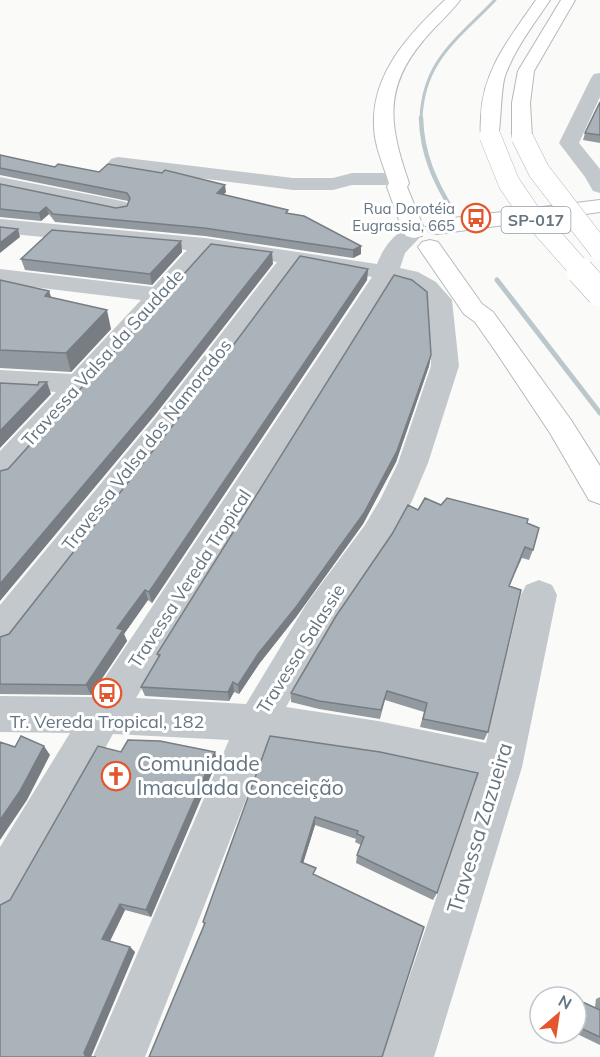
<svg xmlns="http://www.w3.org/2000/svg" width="600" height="1057" font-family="Mulish,sans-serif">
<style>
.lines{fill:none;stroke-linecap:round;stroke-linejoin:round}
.stream-far2{stroke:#bbc7cb;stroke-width:3}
.stream-far1{stroke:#bbc7cb;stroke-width:4.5}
.stream{stroke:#bbc7cb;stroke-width:5}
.major-casing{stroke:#b5babe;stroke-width:2}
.highway-casing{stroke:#b4b9bd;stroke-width:2}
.minor{fill:#c3c8cc;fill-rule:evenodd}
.major{fill:#fff;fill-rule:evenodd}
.highway{fill:#fff;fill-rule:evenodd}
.highway-bridge-far1-casing{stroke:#b4b9bd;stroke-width:22;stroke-linecap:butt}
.highway-bridge-casing{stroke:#b4b9bd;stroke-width:28;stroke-linecap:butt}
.highway-bridge-far1{stroke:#fff;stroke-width:21}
.highway-bridge{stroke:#fff;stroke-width:27}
.wall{fill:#929a9f}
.shaded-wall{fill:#777d82}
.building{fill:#aab3b9;stroke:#777d82;stroke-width:1.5}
.labels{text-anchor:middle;stroke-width:6;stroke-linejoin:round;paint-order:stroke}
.far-poi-label{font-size:15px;fill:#657683;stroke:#fff;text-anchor:end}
.shield{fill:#fff;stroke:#939fa8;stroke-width:1.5}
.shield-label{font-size:16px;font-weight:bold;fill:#657683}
.street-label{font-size:18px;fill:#657683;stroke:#fff}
.poi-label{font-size:18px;fill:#657683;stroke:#fff}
.near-poi-label{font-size:21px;fill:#657683;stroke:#fff;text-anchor:start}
.near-street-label{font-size:21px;fill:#657683;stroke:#fff}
</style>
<rect width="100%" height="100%" fill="#fafaf8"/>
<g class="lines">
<!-- stream-far2 -->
<path class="stream-far2" d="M421,119C423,60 458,39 495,0"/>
<!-- stream-far1 -->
<path class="stream-far1" d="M421,118C422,155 435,182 454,213"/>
<!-- stream -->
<path class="stream" d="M497,280L600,413"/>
<!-- major casing -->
<g class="major-casing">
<path id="major" d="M445,0H460C449,15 434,27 423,41C382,89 390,128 409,183L407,187L425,231L422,236L414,238L406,236L403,231L387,187L389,183C383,164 374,145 374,125C372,73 410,33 445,0Z
M600,200V212L437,234L429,232L426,227L429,222L437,220Z
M430,240L438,242L482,304L493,312L571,420L600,466V504L589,500L550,433L496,352L475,322L464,314L418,247L422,242Z"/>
</g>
<!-- highway casing -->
<g class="highway-casing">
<path id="highway" d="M536,0H550C534,24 515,48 505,76C500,91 501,134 497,140H483C479,134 481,125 481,117C482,71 511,36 536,0Z
M561,0H575L534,71L530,103L532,137L529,141H515L512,137V103L518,71Z"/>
</g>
<!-- minor -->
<path class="minor" d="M600,73V97L579,143L600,169V193L593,191L585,177L559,143L591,78L594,74Z
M118,157L293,178H333L352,173H398L405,175L408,179L405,183L398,185H352L333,190H293L111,167L108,163L111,159Z
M0,177L112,199L126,202L129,207L126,212L118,213L0,189Z
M0,219L205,238L377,264C384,246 399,224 420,229L423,234L405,253L400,268L418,272L436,282L452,300L459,366L428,463L412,501L389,543L333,625L286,707L378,721L486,743L521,595L526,585L539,580L552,585L557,595L522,767L434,1057H382L476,781L378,759L268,743L145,1057H93L229,740L113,734L16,906L0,913V847L70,733L0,732V696L92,697L372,277L299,265L177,430L13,643L0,648V605L157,416L277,262L211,253L11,479L0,482V451L56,392L0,388V370L72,374L141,300L0,283V269L153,287L187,250L0,233ZM393,281C407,284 418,292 428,302L431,366L398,463L381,498L365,525L307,603L246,704L136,698Z"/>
<!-- major -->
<use href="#major" class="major"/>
<!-- highway -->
<use href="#highway" class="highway"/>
<!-- highway-bridge-far1 casing -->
<g class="highway-bridge-far1-casing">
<path id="highway-bridge-far1" d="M490,136L509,183L528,211L582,272
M522,137L539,171L600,250"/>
</g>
<!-- highway-bridge casing -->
<g class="highway-bridge-casing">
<path id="highway-bridge" d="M580,271L600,293"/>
</g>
<!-- highway-bridge-far1 -->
<use href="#highway-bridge-far1" class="highway-bridge-far1"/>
<!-- highway-bridge -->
<use href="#highway-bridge" class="highway-bridge"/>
</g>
<!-- wall -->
<path class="wall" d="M600,102V143L583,140L585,133Z
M0,155L55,167L99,172L226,192L223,195L288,214L361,246V254L353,258L205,236L55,222L49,214L41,221L0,217V184L116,208L127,206L128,201L0,175Z
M181,241L182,252L152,285L25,270L21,259Z
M368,269L367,280L152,603L148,600L124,634L127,641L91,695L0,694V637L9,634Z
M0,280L49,291L51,297L111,329L71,372L0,368Z
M431,355L429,366L396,462L363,524L296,617L259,664L239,694L234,692L229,701L145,696L141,687L158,657L157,654Z
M441,505L527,523L533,550L529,560L522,558L509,586L488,732L484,740L420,727L424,712L385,700L380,719L319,709L291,702V693L418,510Z
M270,736L437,893L433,900L356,863L357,855L361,845L355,842L356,839L315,825L303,863L204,925L203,922Z
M121,752L217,761L151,917L125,910L110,941L130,947L135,952L91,1057H0L10,900Z
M600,997V1045L575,1033H576V999L595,1007L596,999Z"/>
<!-- shaded-wall -->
<path class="shaded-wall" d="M225,185L226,192L217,201V193Z
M46,207L49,214L41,221L39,213Z
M18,229L20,237L0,253V243Z
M181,241L182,252L152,285L150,274Z
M361,246V254L353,258V250Z
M272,252L273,264L155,415L0,601V584Z
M368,269L367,280L152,603L149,592Z
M49,291L55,310L45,296Z
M107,310L111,329L71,372L66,353Z
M431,355L429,366L396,462L363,524L296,617L259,664L239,694L238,685L258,654Z
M47,382L51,394L0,448V431Z
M145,590L148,600L124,634L127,641L91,695L86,685L117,628Z
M233,682L234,692L229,701L228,692Z
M44,746L50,755L27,800L0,840V820Z
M215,752L217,761L151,917L146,910Z
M315,817V825L301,870V862Z
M120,904L125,910L108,945L102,939Z
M130,947L135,952L91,1056L92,1057H86L84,1053Z"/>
<!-- building -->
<path class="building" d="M600,102V135L585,133Z
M0,155L55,167L58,164L99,172L108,164L162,173L165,170L225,185L217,193L288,210L286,213L304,216L361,246L353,250L204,228L53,214L46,207L39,213L0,209V184L116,208L127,206L130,198L127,193L0,168Z
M0,227L18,229L0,243Z
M52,230L181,241L150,274L21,259Z
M211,244L272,252L153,403L0,584V471L8,469Z
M300,256L368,269L149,592L145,590L117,628L123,630L86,685L0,684V637L9,634L177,420Z
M394,275L412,280L427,292L431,355L397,451L364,513L296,607L258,654L238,685L233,682L228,692L141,687L160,655L157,654Z
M0,280L49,291L45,296L107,310L66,353L0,350Z
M39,382H47L0,431V383L38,385Z
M425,498L441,505L447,498L528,519L527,523L539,528L533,550L525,547L509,586L521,590L488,732L423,719L427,703L387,691L381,710L319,701L291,693L336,616L392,534L408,505L418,510Z
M21,736L44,746L20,791L0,820V742L15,747Z
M270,736L380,752L478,773L437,893L357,855L364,837L357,834L358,831L315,817L301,862L316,868L313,874L424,927L382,1057H149L205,923L203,922Z
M128,740L160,741L215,752L146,910L120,904L102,939L130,947L84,1053L86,1057H96H0V905L10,900L98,746L121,752Z
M576,999L600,1010V1037L576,1026Z"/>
<!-- icons -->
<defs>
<g id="bus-ring" transform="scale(1.5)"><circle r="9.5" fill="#fff" stroke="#e4572e" stroke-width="1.5"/><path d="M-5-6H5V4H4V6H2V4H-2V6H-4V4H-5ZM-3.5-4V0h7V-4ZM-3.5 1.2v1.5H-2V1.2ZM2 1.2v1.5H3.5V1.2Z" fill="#e4572e"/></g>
<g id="church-ring" transform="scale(1.5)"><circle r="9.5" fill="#fff" stroke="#e4572e" stroke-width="1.5"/><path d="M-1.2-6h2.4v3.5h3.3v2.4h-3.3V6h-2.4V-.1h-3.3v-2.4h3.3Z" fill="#e4572e"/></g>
</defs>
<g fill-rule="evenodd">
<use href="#bus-ring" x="476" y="218"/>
<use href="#bus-ring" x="107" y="693"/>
<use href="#church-ring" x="116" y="776"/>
</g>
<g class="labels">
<!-- far-poi labels -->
<g class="far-poi-label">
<text x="455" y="214">Rua Dorotéia<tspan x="455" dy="17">Eugrassia, 665</tspan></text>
</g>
<!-- shield labels -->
<rect class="shield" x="501.5" y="207" width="69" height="26" rx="4.5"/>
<g class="shield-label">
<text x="536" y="226">SP-017</text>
</g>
<!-- street labels -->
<g class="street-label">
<text transform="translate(103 358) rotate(-48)" y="6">Travessa Valsa da Saudade</text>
<text transform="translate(147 445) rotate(-52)" y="6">Travessa Valsa dos Namorados</text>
<text transform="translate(190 579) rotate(-57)" y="6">Travessa Vereda Tropical</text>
<text transform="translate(301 649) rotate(-58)" y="6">Travessa Salassie</text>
</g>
<!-- poi labels -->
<g class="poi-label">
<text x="107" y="728">Tr. Vereda Tropical, 182</text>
</g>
<!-- near-poi labels -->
<g class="near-poi-label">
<text x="137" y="771">Comunidade<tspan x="137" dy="24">Imaculada Conceição</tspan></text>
</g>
<!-- near-street labels -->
<g class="near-street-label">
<text transform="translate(480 828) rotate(-73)" y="7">Travessa Zazueira</text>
</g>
</g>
<!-- north arrow -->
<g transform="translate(558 1015) rotate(29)"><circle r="28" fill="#ffffff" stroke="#c1c8cd" stroke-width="1.5"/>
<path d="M0-4.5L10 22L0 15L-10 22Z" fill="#e4572e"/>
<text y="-9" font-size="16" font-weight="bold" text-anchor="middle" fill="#657683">N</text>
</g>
</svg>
